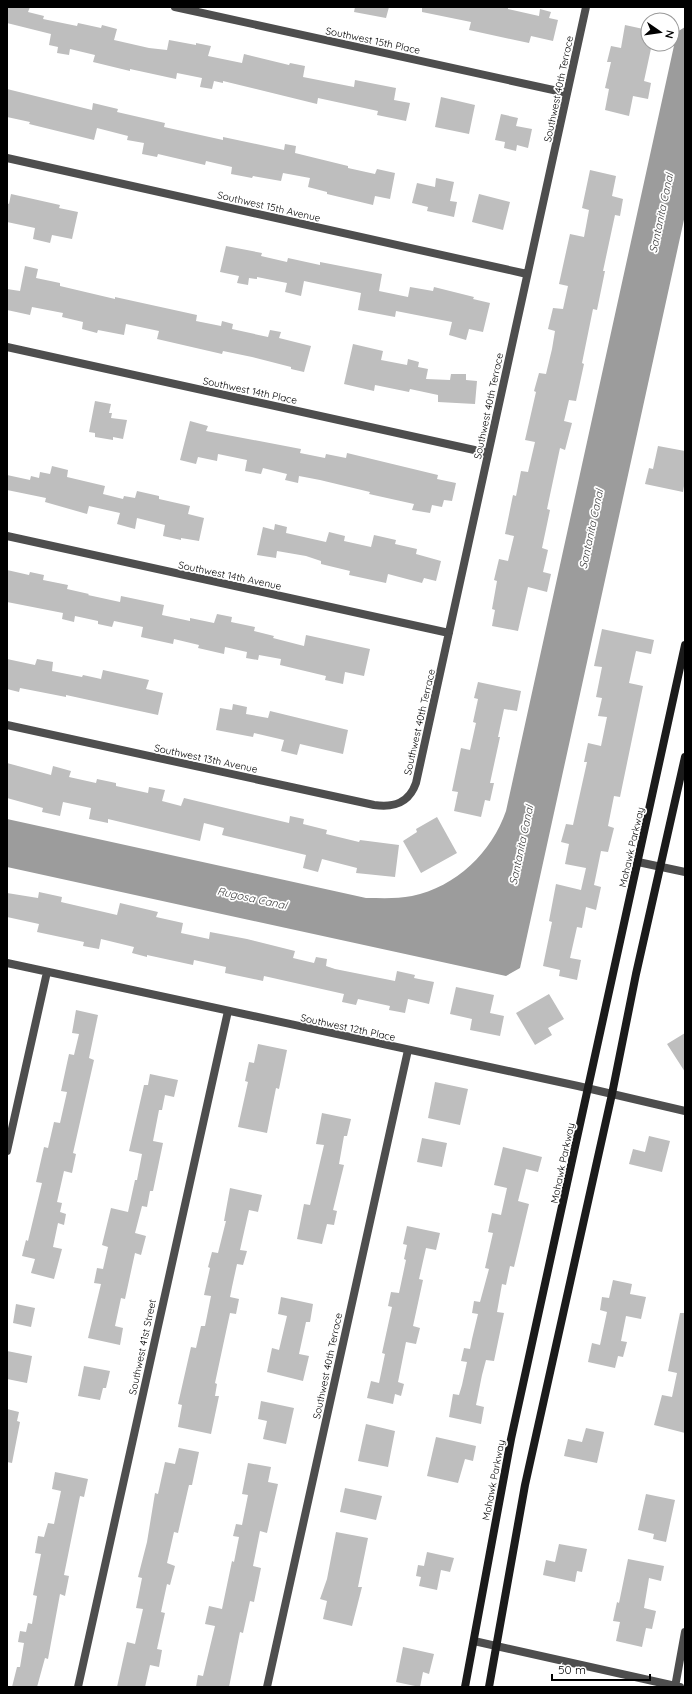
<svg xmlns="http://www.w3.org/2000/svg" width="692" height="1694" font-family="Quicksand,sans-serif">
<style>
.water{fill:#9c9c9c}
.building{fill:#bebebe}
.lines{fill:none;stroke-linecap:round;stroke-linejoin:round}
.street{stroke:#4e4e4e;stroke-width:8}
.secondary{stroke:#1b1b1b;stroke-width:8}
.labels{text-anchor:middle;stroke-width:3.5;stroke-linejoin:round;paint-order:stroke}
.street-label{font-size:10px;fill:#000;stroke:#fff}
.water-label{font-size:11px;font-style:italic;fill:#3d3d3d;stroke:#fff}
</style>
<rect width="100%" height="100%" fill="#fff"/>
<!-- water -->
<path class="water" d="M685,27V215L520,968L506,976L7,867V819L366,898C382,898 397,899 412,896C456,887 492,852 506,811L677,32Z"/>
<!-- building -->
<path class="building" d="M7,7H30L28,12L44,16L43,19L77,26L78,23L101,28L102,25L117,29L114,40L149,48L167,50L169,40L196,45V43L211,46L208,56L242,63L244,54L289,65L290,63L305,66L303,77L354,87L355,80L396,88L394,100L410,103L406,121L377,115L378,111L318,98L317,104L223,81V83L214,81L212,89L200,87L202,78L177,73L176,79L130,69V71L93,62L95,55L70,49L69,55L57,53L58,47L49,45L51,34L7,23Z
M355,7H389L386,18L354,12Z
M422,7H508V9L539,16L540,9L551,12L549,18L558,20L553,41L531,36L529,43L469,30L471,22L422,12Z
M625,25L648,30V44H652L644,81L651,83L648,99L633,96L629,116L605,110L609,89L605,88L611,62H607L611,46L621,48Z
M7,89L92,110L93,103L118,109L117,112L165,123L164,127L223,140V137L284,150L285,144L296,146L295,153L348,166V168L375,174L377,169L395,173L390,199L375,196L373,205L327,194V192L308,187L310,178L283,173L281,181L253,176L252,178L231,174L232,167L206,161L205,165L158,154L157,157L142,154L144,143L127,140L128,136L97,128L94,140L29,124L30,122L7,117Z
M441,97L475,105L469,134L435,127Z
M501,114L518,118L516,126L532,129L528,148L517,145L516,151L504,148L505,142L495,140Z
M590,170L616,176L612,196L623,199L620,216L615,215L603,271H605L597,310L593,309L582,363L584,364L576,401L569,400L564,421L572,423L565,450L560,448L547,509L550,510L542,548L548,550L543,572L551,574L547,592L528,587L518,631L492,626L495,610L492,609L497,581L494,580L499,559L508,561L514,536L505,534L513,495L516,496L521,471L528,472L535,442L525,440L536,392L534,391L539,373L546,374L552,349L555,331L548,329L553,308L563,309L568,286L559,284L570,234L584,237L589,210L582,208Z
M436,178L454,182L450,201L457,202L454,217L427,211L428,207L412,203L417,183L435,187Z
M11,194L60,205L59,208L78,212L72,239L52,235L50,243L33,239L35,228L7,222V203L9,204Z
M479,194L510,202L503,230L472,222Z
M226,246L262,253L261,256L287,262L288,258L320,265V262L382,274L379,291L408,297L410,287L433,291L434,287L474,297L473,299L490,303L483,332L469,329L466,340L449,335L452,322L396,311L395,317L358,310L361,293L304,281L301,296L285,292L287,283L257,277V279L249,278L248,285L237,283L239,276L220,272Z
M25,266L38,269L36,278L60,283V286L115,299V297L197,315L196,321L221,326L222,321L233,324L232,329L268,337L270,330L281,332L279,338L311,346L304,372L291,369V367L252,357L223,351L222,354L157,339L159,331L126,324L124,335L98,330L97,333L82,329L83,322L62,317L63,313L32,307L30,315L7,310V289L20,291Z
M353,344L383,351L381,360L407,365L408,359L419,362L418,367L428,369L426,379L450,380L451,374H466V380L477,381L475,404L438,402V395L410,389L409,392L375,385L374,391L344,384Z
M95,401L111,404L109,413H112L111,418L127,420L123,439L113,437V440L95,437V433L89,432Z
M190,421L208,426L206,431L301,449L300,453L325,458L326,454L346,458L347,453L438,475L437,479L456,483L452,501L444,500L442,507L432,505L430,513L412,510L414,504L369,494L370,492L320,480L299,476L298,483L285,480L287,474L263,468L261,474L245,471L247,460L218,454L217,461L198,457L196,464L180,460Z
M658,446L685,451V480L683,492L645,484L649,468L653,469Z
M52,466L68,470L67,477L105,486L103,494L123,499L124,496L135,498L137,491L159,496V499L190,506L188,514L204,518L199,541L181,538V540L163,536L165,525L137,518L135,529L117,524L120,513L89,506L87,514L45,502L46,498L7,490V475L30,480L31,476L39,478L40,472L50,474Z
M275,524L287,527L286,533L326,542L329,532L345,536L344,541L371,547L374,535L396,540L395,544L417,549L416,554L441,561L436,581L424,578L422,583L388,574L386,583L349,575L350,571L321,564V561L306,556L277,551L276,558L257,555L263,527L274,530Z
M7,570L29,575L30,572L44,575L43,580L68,585L67,589L89,594L88,595L120,602L121,596L164,605L162,615L190,621V618L214,623L217,614L232,617L231,622L255,627L254,631L274,636L273,638L304,646L306,635L370,649L364,676L345,672L343,684L325,680L326,676L280,665L281,659L259,655L258,660L246,658L247,652L225,647L224,654L198,648L199,645L174,639L173,644L141,637L143,627L114,621L112,627L98,624V621L75,616L74,622L62,619L63,613L7,602Z
M602,629L654,640L651,654L636,651L629,683L643,686L620,797L614,796L608,826L614,828L608,852L601,851L594,885L601,887L596,910L586,907L582,928L577,927L570,958L581,960L577,980L559,976L560,970L543,966L552,922L549,921L556,884L581,890L586,868L565,864L569,844L561,842L566,824L573,825L587,762H584L588,743L601,746L607,717L598,716L602,698L596,697L602,667L594,666Z
M7,659L35,665L37,659L53,662L52,671L82,677L83,675L101,679L103,670L149,680L146,689L163,693L158,715L66,695V697L20,688L19,692L7,689Z
M478,682L521,691L517,711L504,709L498,737H500L490,783H494L490,801L485,800L481,817L454,811L458,792L452,791L461,748L470,750L476,723L473,722L478,699L474,698Z
M233,704L247,707L246,714L268,718L270,711L348,730L343,754L300,744L297,755L281,751L284,740L254,733L253,737L216,730L220,708L232,710Z
M7,763L51,775L53,766L71,771L69,777L96,783L97,779L116,783V786L148,793L149,787L165,790L162,801L181,806L184,798L289,823L290,816L304,819L303,824L327,830L326,834L359,842L360,840L399,845L395,877L356,873L357,868L322,859L318,872L303,868L306,855L222,835L224,828L204,823L200,841L108,819V823L89,819L91,808L63,802L60,816L42,812L43,808L7,798Z
M437,817L457,853L421,873L403,841L417,832L416,829Z
M39,892L62,897L61,902L117,915L120,903L158,912L156,917L183,923L181,933L209,939L210,932L247,939L295,951L293,958L314,963L316,957L327,959L326,966L335,969L395,981L397,971L415,975L414,978L434,982L429,1004L408,999L405,1013L389,1010L390,1006L358,999L356,1005L342,1002L344,994L264,976L263,981L225,973L226,967L194,960L193,965L147,955V957L132,953L134,947L101,939L99,949L83,946L84,942L37,932L39,924L7,917V893L38,898Z
M456,987L494,995L490,1013L504,1016L500,1036L470,1030L472,1019L450,1014Z
M549,994L564,1019L548,1028L552,1035L535,1045L516,1013Z
M76,1010L98,1015L89,1058L94,1060L73,1153L76,1154L72,1173L64,1171L57,1202L62,1203L60,1212L66,1214L64,1225L58,1223L53,1247L62,1249L54,1279L31,1273L35,1259L22,1256L26,1240L28,1241L42,1183L36,1182L44,1147L48,1148L54,1122L60,1123L67,1092L61,1091L69,1054L74,1055L79,1034L72,1033Z
M685,1033V1072L667,1044Z
M258,1044L287,1050L279,1089L276,1088L267,1133L238,1127L248,1082L245,1081L249,1062L254,1063Z
M150,1074L178,1080L174,1097L165,1095L162,1110H159L153,1141L163,1143L153,1191H150L147,1207L142,1206L135,1233L146,1236L141,1255L135,1253L125,1299L121,1298L115,1326L123,1328L120,1345L88,1338L101,1284L94,1283L97,1268L103,1269L108,1247L102,1245L111,1208L128,1212L135,1180H137L142,1154L129,1151L144,1085H148Z
M435,1082L468,1089L460,1125L428,1118Z
M322,1113L351,1119L347,1136H344L339,1164L344,1165L333,1210L337,1211L334,1225L327,1224L322,1244L297,1239L304,1204L310,1205L324,1145L316,1144Z
M649,1136L670,1141L662,1172L629,1164L633,1149L645,1152Z
M422,1138L447,1143L442,1167L417,1162Z
M503,1147L542,1157L538,1172L526,1169L518,1201L529,1204L514,1267L510,1266L506,1285L502,1284L497,1312L504,1313L494,1361L486,1360L482,1375L476,1405L484,1407L481,1424L449,1417L453,1394L459,1395L462,1385L467,1362L461,1361L464,1348L470,1349L472,1339L478,1314L472,1313L474,1301L480,1302L489,1269L485,1268L493,1233L488,1232L492,1213L501,1215L507,1188L494,1185Z
M230,1188L262,1195L258,1212L249,1210L240,1250L247,1251L243,1265L237,1264L232,1287L230,1297L239,1299L236,1314L230,1313L215,1383L217,1384L215,1396H219L211,1434L178,1427L182,1405L178,1404L191,1347L196,1348L201,1326H205L211,1296L204,1295L210,1268L208,1267L212,1252L218,1253L226,1221H224Z
M407,1226L440,1233L436,1250L426,1248L419,1279L423,1280L413,1326L420,1328L416,1344L406,1342L398,1382L404,1384L401,1396L395,1394L393,1404L367,1398L371,1381L379,1383L385,1354L382,1353L392,1307L388,1306L391,1292L399,1293L406,1260L404,1259L407,1245L403,1244Z
M613,1280L632,1284L630,1294L646,1297L641,1319L626,1316L621,1341L627,1342L623,1357L618,1356L615,1368L588,1362L592,1343L600,1345L607,1312L600,1310L602,1297L609,1298Z
M281,1297L313,1304L310,1322H306L299,1354L309,1356L303,1381L267,1372L272,1348L279,1350L287,1316L278,1314Z
M16,1304L35,1308L31,1327L13,1323Z
M680,1313H685V1433L654,1425L662,1395L672,1397L677,1373L668,1371Z
M7,1351L32,1356L27,1383L7,1379Z
M84,1366L110,1371L106,1388H103L100,1400L78,1396Z
M261,1401L294,1408L286,1444L263,1439L267,1421L258,1419Z
M7,1409L19,1412L17,1421L20,1422L12,1463L7,1462Z
M366,1424L395,1431L388,1467L358,1461Z
M586,1428L604,1432L597,1463L564,1456L568,1439L582,1442Z
M436,1437L476,1446L473,1461L465,1459L458,1483L427,1476Z
M179,1448L199,1452L192,1485H189L178,1533L174,1532L167,1563L175,1566L170,1585L167,1584L161,1612L165,1613L157,1649L162,1650L159,1667L150,1665L145,1687H117L127,1642L135,1644L143,1609L136,1608L142,1578L138,1577L147,1542L155,1493L158,1494L165,1462L175,1464Z
M248,1463L271,1467L268,1482L278,1484L267,1533L260,1531L253,1566L261,1568L254,1602L250,1601L243,1633L240,1632L229,1687H196L198,1675L203,1676L215,1626L205,1624L209,1606L222,1609L232,1561L234,1562L239,1537L233,1536L236,1524L242,1525L248,1495L242,1494Z
M55,1472L88,1479L84,1497L80,1496L64,1575L69,1576L65,1596L60,1594L48,1659L45,1658L37,1687H12L17,1667H20L24,1643L18,1642L20,1631L26,1632L28,1623L32,1624L37,1596L33,1595L41,1554L35,1553L38,1536L44,1537L48,1523L54,1524L61,1491L52,1489Z
M345,1488L382,1496L376,1520L340,1512Z
M646,1494L675,1500L666,1542L653,1539L654,1534L638,1530Z
M336,1532L368,1538L358,1587H362L352,1626L323,1619L327,1601L320,1599L327,1579Z
M559,1544L587,1549L582,1572L577,1571L575,1582L543,1575L546,1560L555,1562Z
M427,1552L454,1558L450,1572L441,1570L437,1590L419,1586L421,1577L416,1576L418,1565L424,1566Z
M628,1559L664,1566L661,1581L649,1578L644,1608L656,1611L652,1629L646,1628L642,1647L616,1641L620,1622L613,1621L617,1602L619,1603Z
M403,1647L434,1654L429,1674L423,1672L420,1687L396,1682Z"/>
<g class="lines">
<!-- street -->
<path class="street" d="M175,7L567,93
M7,158L527,274
M7,347L488,453
M7,536L449,633
M7,725L374,805C394,808 409,803 416,783L586,7
M638,862L685,872
M7,963L578,1086L685,1111
M7,1151L47,972
M474,1641L680,1687
M78,1687L228,1011
M267,1687L408,1050
M675,1687L685,1632"/>
<!-- secondary -->
<path class="secondary" d="M465,1687L511,1439L685,645
M489,1687L525,1485L612,1094L636,974L685,757"/>
</g>
<g class="labels">
<!-- street labels -->
<g class="street-label">
<text transform="translate(373 40) rotate(12)" y="4">Southwest 15th Place</text>
<text transform="translate(558 89) rotate(-78)" y="4">Southwest 40th Terrace</text>
<text transform="translate(269 206) rotate(13)" y="4">Southwest 15th Avenue</text>
<text transform="translate(250 390) rotate(12)" y="4">Southwest 14th Place</text>
<text transform="translate(488 406) rotate(-78)" y="4">Southwest 40th Terrace</text>
<text transform="translate(230 575) rotate(12)" y="4">Southwest 14th Avenue</text>
<text transform="translate(419 722) rotate(-77)" y="4">Southwest 40th Terrace</text>
<text transform="translate(206 758) rotate(12)" y="4">Southwest 13th Avenue</text>
<text transform="translate(631 847) rotate(-77)" y="4">Mohawk Parkway</text>
<text transform="translate(348 1027) rotate(12)" y="4">Southwest 12th Place</text>
<text transform="translate(562 1163) rotate(-78)" y="4">Mohawk Parkway</text>
<text transform="translate(142 1347) rotate(-78)" y="4">Southwest 41st Street</text>
<text transform="translate(327 1366) rotate(-78)" y="4">Southwest 40th Terrace</text>
<text transform="translate(493 1480) rotate(-79)" y="4">Mohawk Parkway</text>
</g>
<!-- water labels -->
<g class="water-label">
<text transform="translate(661 213) rotate(-78)" y="4">Santanita Canal</text>
<text transform="translate(591 529) rotate(-78)" y="4">Santanita Canal</text>
<text transform="translate(521 845) rotate(-78)" y="4">Santanita Canal</text>
<text transform="translate(252 898) rotate(12)" y="4">Rugosa Canal</text>
</g>
</g>
<!-- border -->
<rect width="692" height="1694" fill="none" stroke="#000000" stroke-width="16"/>
<!-- north arrow -->
<g transform="translate(660 32) rotate(103)"><circle r="19" fill="#ffffff" stroke="#999999"/>
<path d="M0-3L7 15L0 10L-7 15Z" fill="#000000"/>
<text y="-6" font-size="11" font-weight="bold" text-anchor="middle" fill="#000000">N</text>
</g>
<!-- scale -->
<path d="M552 1674v6h98v-6" fill="none" stroke="#000000" stroke-width="2"/>
<text x="558" y="1674" font-size="12" fill="#000000" stroke="#ffffff" stroke-width="3" paint-order="stroke">50 m</text>
</svg>
